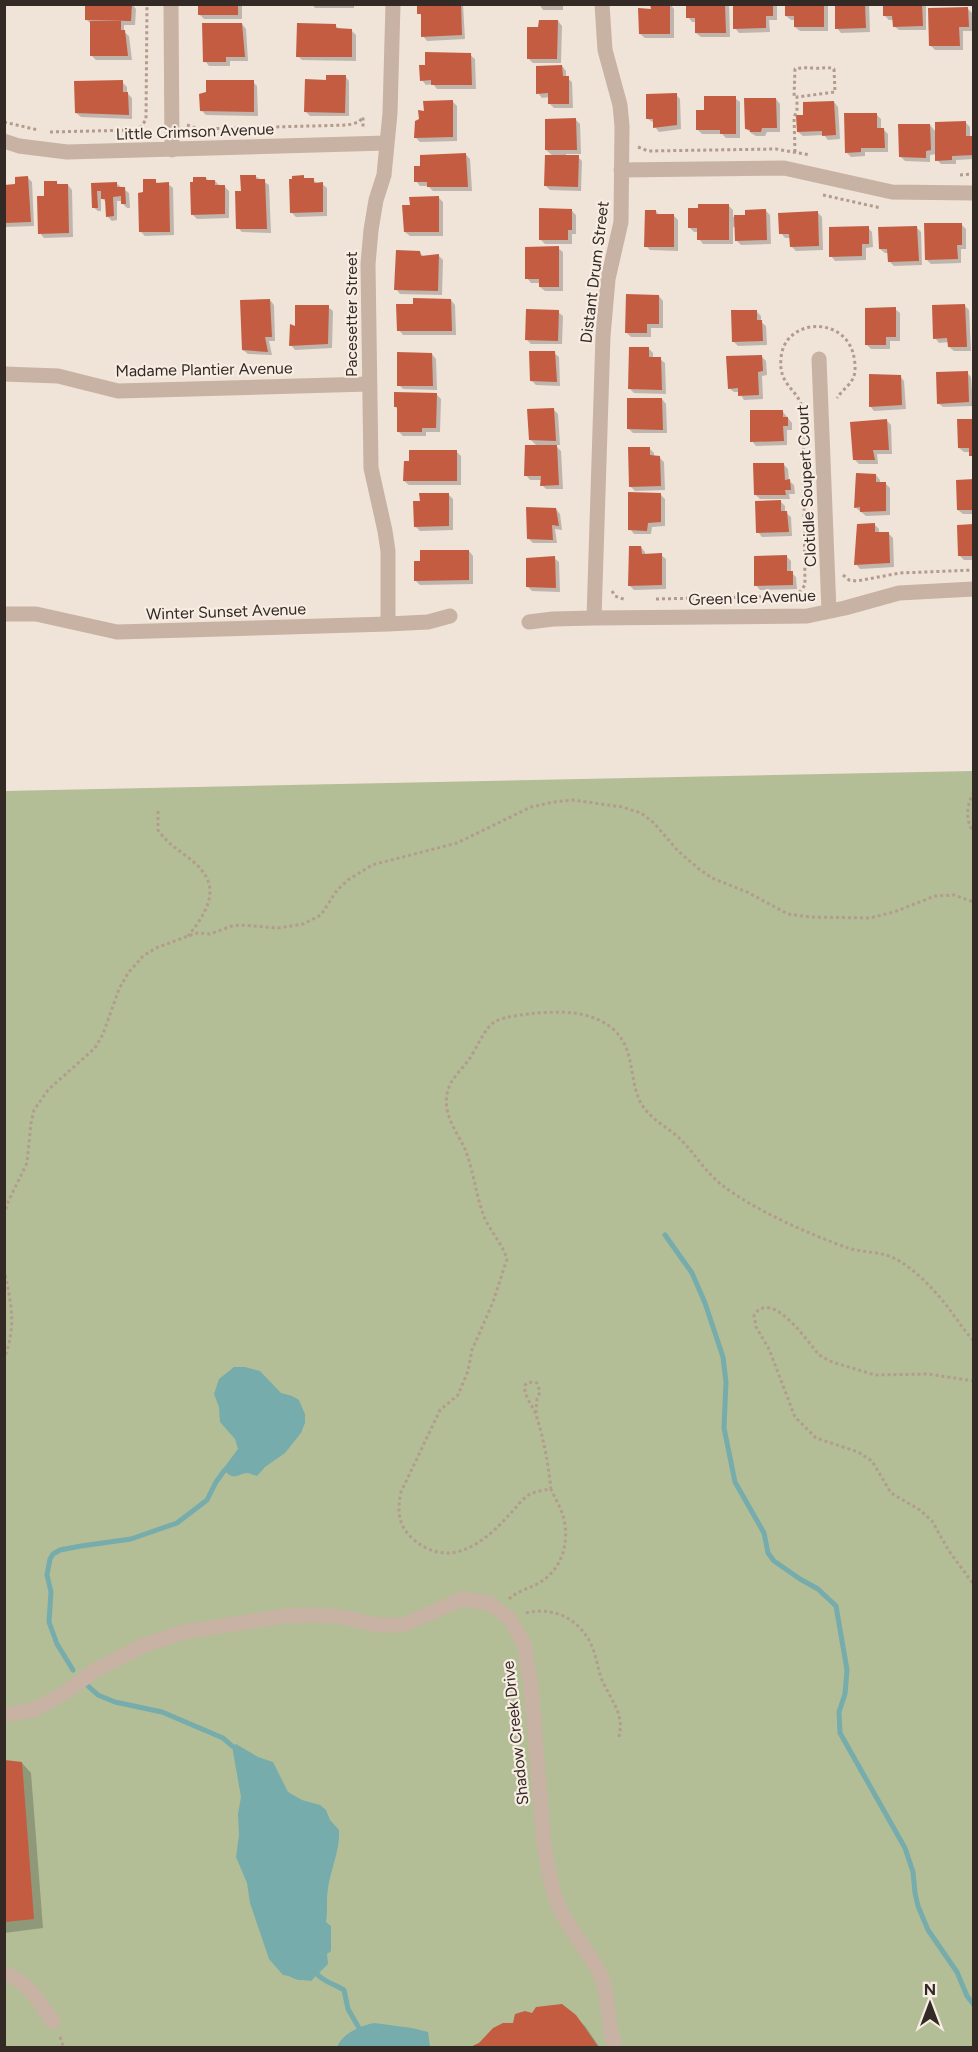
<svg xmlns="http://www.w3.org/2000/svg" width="978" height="2052" font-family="Figtree,sans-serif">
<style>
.green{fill:#b3be97}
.water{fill:#76acac}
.shadow{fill:#0003}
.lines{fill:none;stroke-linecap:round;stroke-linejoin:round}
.stream{stroke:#76acac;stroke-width:5}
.building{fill:#c45c41}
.path{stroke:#b39c8e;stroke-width:3;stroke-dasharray:3 3;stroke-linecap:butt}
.street{stroke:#c7b2a3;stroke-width:15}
.labels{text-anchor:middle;stroke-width:4.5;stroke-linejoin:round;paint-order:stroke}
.street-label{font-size:16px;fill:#332925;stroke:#f8ede3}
</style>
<rect width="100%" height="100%" fill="#f0e3d7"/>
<!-- green -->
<path class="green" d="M973,771V2047H5L4,791Z"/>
<!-- water -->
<path class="water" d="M234,1367H245L260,1371L281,1393L292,1396L299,1400L305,1414V1423L301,1433L285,1453L265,1467L257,1476L248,1473C236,1474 234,1482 223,1469L238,1449L235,1439L220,1422L219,1407L214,1394L219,1379Z
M236,1744L258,1757L273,1762L288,1792L302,1800L320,1805L326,1810L330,1820L339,1830C340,1851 331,1868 328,1888C326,1900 328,1910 326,1922L331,1926V1951L327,1954L328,1964L311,1981C306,1980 304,1980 299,1980C293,1979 289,1975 283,1975L269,1959L250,1903L247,1883L236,1857L239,1835L238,1814L241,1797L232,1746Z
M374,2023L412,2028L428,2032L430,2047H337C343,2033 360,2026 374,2023Z"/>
<!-- shadow -->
<path class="shadow" d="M87,4H132L136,9L135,25H124V32L129,36L132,60H96L91,55V24L86,19Z
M200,4H242V19H204L200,15Z
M312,4H354V8H315Z
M418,4H463L465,39L427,41L423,36V17L419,13Z
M539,4H563V10H543Z
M670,4L674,9V38H645L640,34L652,10Z
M688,4H729L730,37H701L696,33V22H692L688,17Z
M734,4H777V20H769L770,32L739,33L735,28Z
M786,4H828V31H800L795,27V20H791L786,16Z
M836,4H869L870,32L841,33L837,28Z
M884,4H926V30H899L894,26V20H889L884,15Z
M968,9L972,13L973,31H963V50H935L931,46Z
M558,21L562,26L561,63H533L528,58L540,28Z
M242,24L246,29L248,61H230V66H209L205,61Z
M335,25L340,30H351L356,35V61L302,60L298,56Z
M470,55L475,59L476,89H437L433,84L426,85L422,80Z
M562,66L566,71V77L572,82L573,108H554L550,104V97L542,98L538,93Z
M345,76L349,81V116H310L306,112L328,81Z
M122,82L127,87V93L132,98V119L81,117L76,113Z
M253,82L257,86L258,116L206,115L202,111Z
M676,95L680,99L681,129L659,132L655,127L654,123L648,119Z
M735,98L740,102V138H726L722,134H702L698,130L706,112Z
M776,99L780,104V132H767L765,136H756L751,133L746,128Z
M453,102L457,106V141L420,142L415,137L426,113Z
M834,102L838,107L840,139L828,140L824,135L803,136L798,132L805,116Z
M876,114L881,119V130H884L888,134V152H865V156L851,157L846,152Z
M576,120L580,124L581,154H566V157H578L582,161L581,191L550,190L545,185L553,156L546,150Z
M966,123L970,127V137L974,138V159L956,160V164H941L937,160V154L930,155V162L905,161L900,156L930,125L936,132Z
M466,155L470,159L472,191H433L428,186H420L416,181Z
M255,176L269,185L271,233L242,232L238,228L242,192Z
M303,177L306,180H313L318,184H322L327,188V216L296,217L292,213Z
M28,178L32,182L34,226L4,227V186H17Z
M206,178L209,181H215L220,186H224L229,191V218L197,219L192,214Z
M155,181L159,184H168L173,188L174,235L145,236L140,231L145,194Z
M56,182L59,186L68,185L72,190L73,237L44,238L40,233L46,197Z
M117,184L129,193L130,208H127L123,204L122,201H117V220L112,221L107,216V203L101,197V211H98L93,207V185Z
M438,197L443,202V236H410L405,232L411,207Z
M728,205L733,210V217L747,216L766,211L770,215L771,244L741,245L736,240V227H733V244H703L699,239V232H694L689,227L700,209Z
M571,210L576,215V234H572V244H545L541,240Z
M656,211L660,216H674L678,220V251L650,250L646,246Z
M818,213L822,217L823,250L796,251L791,246V238H785L781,233Z
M961,224L966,229V249H961V263L931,264L926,259Z
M916,227L921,232L922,265L894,266L889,261V253H885L880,249Z
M868,228L872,232L873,247L866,248V260L835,261L831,256Z
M558,248L563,252V291H545L540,287V283H531L527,278Z
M419,252L424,257L439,256L443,260L442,295L400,294L396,289Z
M659,296L663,301V328H651V337H631L627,333Z
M270,300L274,305L275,341H269L272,355L248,354L243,350Z
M451,300L455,305L456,335H403L399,330Z
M964,305L969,310L971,351H954L949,347V342L939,343L935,338Z
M328,307L333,311L332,348L295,350L291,345L297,327Z
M895,309L900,313V341H890V349H871L867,345Z
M756,311L761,316V322L766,326L767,345L738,346L733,341Z
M558,312L563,316L562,344H531L526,339Z
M649,349L653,353V359H660L665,363L666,394L634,393L630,389Z
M554,353L559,357L560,386L536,385L531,380Z
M432,354L436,359L437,390L403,389L399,385Z
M762,357L766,361L767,375L762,376L763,399L744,400L739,392H734L729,388Z
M967,373L971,377L973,406L943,407L938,403Z
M900,376L904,381L906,409L874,411L870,406Z
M436,394L441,399L440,432H426V436H403L398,431V410L395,406Z
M662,399L666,404L667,433H633L628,428Z
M554,410L558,414L560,445H555L561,451L563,489H546L542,485V480H530L526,475L537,446L530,439Z
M783,412L792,423V430H787V445L756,446L752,441Z
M974,420V458L970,452H964L959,448Z
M887,421L891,425L892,454H877L878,464H859L855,460Z
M649,448L654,453V457H659L664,462L665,490L635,491L630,486Z
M456,451L461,456V485H409L404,481Z
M783,464L788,469L789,481L794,485L795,494H789L790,499H760L755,494Z
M876,475L880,480V484L885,483L890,488V515L866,516L855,507Z
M974,480V514H963L958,510Z
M448,494L453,499V530L420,531L415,526Z
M660,494L665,499V526L652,527L651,534H634L630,529Z
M781,502L785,506V512L791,517L792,536L762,537L758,532Z
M556,509L560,514L562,530L555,529L557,543H533L528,538Z
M874,524L879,529V533H888L893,538L894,567L860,569L856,564Z
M974,526V560H964L959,555Z
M641,547L645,552V556L661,555L666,559V589L634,590L630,586Z
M469,551L473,556V584L420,585L415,580Z
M786,556L791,561V572L796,577L797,589L760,590L756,585Z
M554,558L559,562L560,592L532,591L528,587Z
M4,1762L22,1763L31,1773L43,1928L4,1933Z
M533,2014L575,2016L585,2026L600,2048H470Z"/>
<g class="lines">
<!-- stream -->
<path class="stream" d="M665,1235L692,1273L705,1303L723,1357L726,1382L724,1428L735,1482L764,1533L768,1553L774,1561L800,1579L818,1589L836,1606L847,1670L845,1694L839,1712L840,1733L905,1848L913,1872L915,1893L918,1906L928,1930L957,1972L967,1996L974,2005
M73,1670L57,1644L49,1622L51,1592L47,1575L50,1559L53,1554L60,1550L81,1546L131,1539L177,1523L207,1500L216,1482L224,1471
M87,1685L98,1695L115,1702L162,1712L223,1738L232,1746
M318,1975C326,1983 335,1984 344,1990L348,2009L359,2028"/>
</g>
<!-- building -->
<path class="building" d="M85,4H132L131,21L85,20Z
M198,4H238V15H198Z
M417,4H461L462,35L421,37V14H417Z
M650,4H670V34H639L638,8L651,9Z
M686,4H725L726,33H695V18H686Z
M733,4H773V16H766V28L733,29Z
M835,4H865L866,28L835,29Z
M883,4H922L923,26L893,27L892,16H883Z
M785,5H824V27H794V16H785Z
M968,7L969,27H959L960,46H929L928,8Z
M539,20H558L557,59H527V27H538Z
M90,21H121V30H125L128,56H90Z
M202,23H242L245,57H226V62H203Z
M297,23L336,24V28L352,29V57H296Z
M425,52L471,53L472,85H431V80L420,81L419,65H425Z
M562,65L563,76H569V104H548V93L536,94V66Z
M326,75H346L345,113L304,112L305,79L326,80Z
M123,80V92H128L129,115L75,113L74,81Z
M206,80H254V112L200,111L199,94L206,92Z
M677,93V125L653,128V119H646V94Z
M704,96H736V134H720V130H696V110H704Z
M744,98H776L777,128H762L761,132H750V130L745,129Z
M453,100V137L414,138L415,121L419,119L418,110L424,111L423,101Z
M834,101L836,135L822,136V131L797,132L796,115H803V102Z
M844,113H877V128H884L885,148H861V152L845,153Z
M576,118L577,150H545V119Z
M966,121V136H973V155L952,156V160L935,161V122Z
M898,124H930L931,150L926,151V158L899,157Z
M466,153L468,187H427V182H414V166H420V155Z
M545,155H579L578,187L544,186Z
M240,175H256V179H265L267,229H236L235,191H241Z
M304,175V178H314V183L323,182V212L290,213L289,179H292V176Z
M28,176L31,222L4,223V185L15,184V177Z
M193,177H206V180H215V185H225V214L191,215L190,182H193Z
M143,179H156V183L169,182L170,232H139L138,193L143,192Z
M44,181H57V184H68L69,233L38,234L37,196H44Z
M117,182V187H125L126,204H121V196L113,197L114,216L106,217L105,199H101V191H97L98,208H92L91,183Z
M439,196V232H404L402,205H410L409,197Z
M698,204H729V240H697V228H688V208H698Z
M539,208L572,209V230H568V240H539Z
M766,209L767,240L735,241L734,215H745V210Z
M645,210H656V214H674V247H644Z
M818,211L819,246L790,247L789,234H779L778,213Z
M924,223H962V245H957L958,259L925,260Z
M869,226V244H862V256L829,257V227Z
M917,226L919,261L888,262L887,249H879L878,227Z
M559,246V287H539V279H525V247Z
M396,250L420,251L421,256L439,254L438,291L394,290Z
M626,294L659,295V324H647V333H625Z
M413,298L451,299L452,331H397L396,304H413Z
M270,299L272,337H265L268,352L242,350L240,300Z
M965,304L967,347H948L947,338L933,339L932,305Z
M295,305H329L328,344L289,346L290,324L295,326Z
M896,307V337H886V345H865V308Z
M526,309L559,310L558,341L525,340Z
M731,310H757V320H762L763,341L732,342Z
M629,347H649V357H661L662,390L628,389Z
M529,351H555L557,382L530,381Z
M397,352L432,353L433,386H397Z
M762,355L763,371L758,372L759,395L738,396V388L728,389L726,356Z
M968,371L969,402L937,404L936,372Z
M869,374L901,375L902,405L869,407Z
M394,392L437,393L436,428H422V432H397V407H394Z
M627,398H662L663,430L627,429Z
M554,408L556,441L529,440L527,409Z
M750,410H783V417H788V426H783L784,441L750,442Z
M887,419L889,450H873L875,460H853L850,422Z
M957,419H974V456H969V448H958Z
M525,445H557L559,485L540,486L541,476H524Z
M628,447H650V455L660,456L661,486L629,487Z
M409,450H457V481H403L404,461H409Z
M753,463H784L785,480L790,479L791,490H785L786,495H754Z
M856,473L876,474V482H886V511L860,512V507L854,508Z
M974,479V510H957L956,480Z
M628,492L661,493V522L648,523L647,531L628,530Z
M419,493H449V526L414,527L413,501H420Z
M781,500V511H787L789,532L756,533L755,501Z
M526,507L556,508L559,526L552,525L553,540L527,539Z
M875,523V532H889L890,563L854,565L857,524Z
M974,524V556H958L957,525Z
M629,546H641L642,554L662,553V585L628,586Z
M420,550H469V580L414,581V561H420Z
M787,555V571H793V585L754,586V556Z
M555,556L556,588L526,587V558Z
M5,1760L22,1762L34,1919L5,1922Z
M562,2004L576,2015L599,2048H468L479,2043L493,2028L503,2023H513L515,2014L525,2011L532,2013L536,2007Z"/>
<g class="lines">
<!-- path -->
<path class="path" d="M4,122L38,130
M187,125L199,129L348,125L359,122L363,117V128
M50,132L135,130L142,126L146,119L147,4
M638,147L648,151L776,149L810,155
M795,152L794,117L797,111V97H794L795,69C802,67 808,68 815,68C822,69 827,66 834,69L835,92L797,97
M960,175L974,174
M823,195L881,208
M803,411C799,388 778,387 781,358C784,319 842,315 853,353C855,360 856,370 854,376C851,385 841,391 837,398
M843,575L849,580L857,581L900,573L974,570
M612,591L615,596L626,600
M656,599L792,596L799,593L805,585L803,418
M974,792C966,806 965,820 974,833
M158,811V830C166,842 176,848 186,856C223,882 212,906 188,936
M4,1215L8,1202L27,1163L31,1123L34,1110L48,1090L95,1048L103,1034L119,989L128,973L143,956L156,948L188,936L198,933L210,934L232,926L240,925L278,928L303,924L321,915L337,890L348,880L372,865L457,843L531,807L553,802L573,800L622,807L641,813L654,823L678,851L699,869L712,878L747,892L788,914L810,917L870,918L894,912L935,896L954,895L974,902
M4,1269C11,1302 17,1326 4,1359
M974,1381L928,1374L875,1375L832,1362L819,1355C808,1342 772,1288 754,1315L756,1327L769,1349L795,1417L816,1438L858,1452L872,1461L891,1493L920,1510L932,1521L949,1551L974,1585
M536,1413L537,1399L540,1392L537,1383L529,1382L525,1385C523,1396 533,1405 536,1415C544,1439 548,1463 551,1489
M509,1599C518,1590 532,1588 542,1581C565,1566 571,1535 561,1510C558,1503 554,1496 551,1489C545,1490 538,1491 532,1493C523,1497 516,1508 509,1515C483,1544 449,1570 413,1539C398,1526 397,1511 401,1492L440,1410L458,1395L468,1371L472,1350L493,1302L507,1259C502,1244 492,1233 485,1219C476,1197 474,1172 465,1149C457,1132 443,1115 447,1094C450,1077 465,1068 473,1053C491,1021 489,1019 528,1014C556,1011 591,1009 614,1030C636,1050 628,1081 642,1105C652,1121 670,1128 682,1141C696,1155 706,1173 722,1185C752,1209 811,1235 848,1248C863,1253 881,1251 896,1259C914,1269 933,1288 946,1305C956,1317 963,1330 974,1341
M526,1613C555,1606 582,1620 593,1649C597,1659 598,1670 602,1680C612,1702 626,1716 618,1740
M60,2037L64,2048"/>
<!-- street -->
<path class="street" d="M171,4L172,150
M4,141L19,146L67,152L387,143
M621,170L784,168L892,192L974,193
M819,359L829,611
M4,374L58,376L118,391L369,384
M4,614H36L117,632L388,624L428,622L450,616
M594,618L603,336L608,279L621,222L622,126L620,105L605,50L602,4
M529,622L553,619L594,618L807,616L845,608L899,593L974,589
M388,624V551L385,531L371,468L368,264L371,230L376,200L384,175L390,113L393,4
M4,1715L34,1710L66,1692L94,1671L144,1645L184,1632L284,1616L315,1615L342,1617L377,1625H403L462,1599L489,1603L509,1618L524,1644L531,1687L544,1844C548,1866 551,1891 561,1911C572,1934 594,1957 602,1979C610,2002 607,2025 615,2048
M4,1973C28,1981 39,2002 53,2022"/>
</g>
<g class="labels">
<!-- street labels -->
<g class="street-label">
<text transform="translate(195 131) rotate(-2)" y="6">Little Crimson Avenue</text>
<text transform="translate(594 272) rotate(-83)" y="6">Distant Drum Street</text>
<text transform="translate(351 314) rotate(-90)" y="6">Pacesetter Street</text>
<text transform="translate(204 369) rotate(-1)" y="6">Madame Plantier Avenue</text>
<text transform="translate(806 486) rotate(-93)" y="6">Clotidle Soupert Court</text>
<text transform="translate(752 597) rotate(-2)" y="6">Green Ice Avenue</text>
<text transform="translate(226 611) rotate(-2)" y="6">Winter Sunset Avenue</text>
<text transform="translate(515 1733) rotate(-96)" y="6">Shadow Creek Drive</text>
</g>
</g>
<!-- border -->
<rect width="978" height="2052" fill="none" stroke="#332925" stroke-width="12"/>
<!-- north arrow -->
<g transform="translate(930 2004)" stroke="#f8ede3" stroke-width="4.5" paint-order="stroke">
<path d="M0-4.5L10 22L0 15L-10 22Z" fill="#332925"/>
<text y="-9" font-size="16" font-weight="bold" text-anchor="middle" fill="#332925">N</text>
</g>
</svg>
